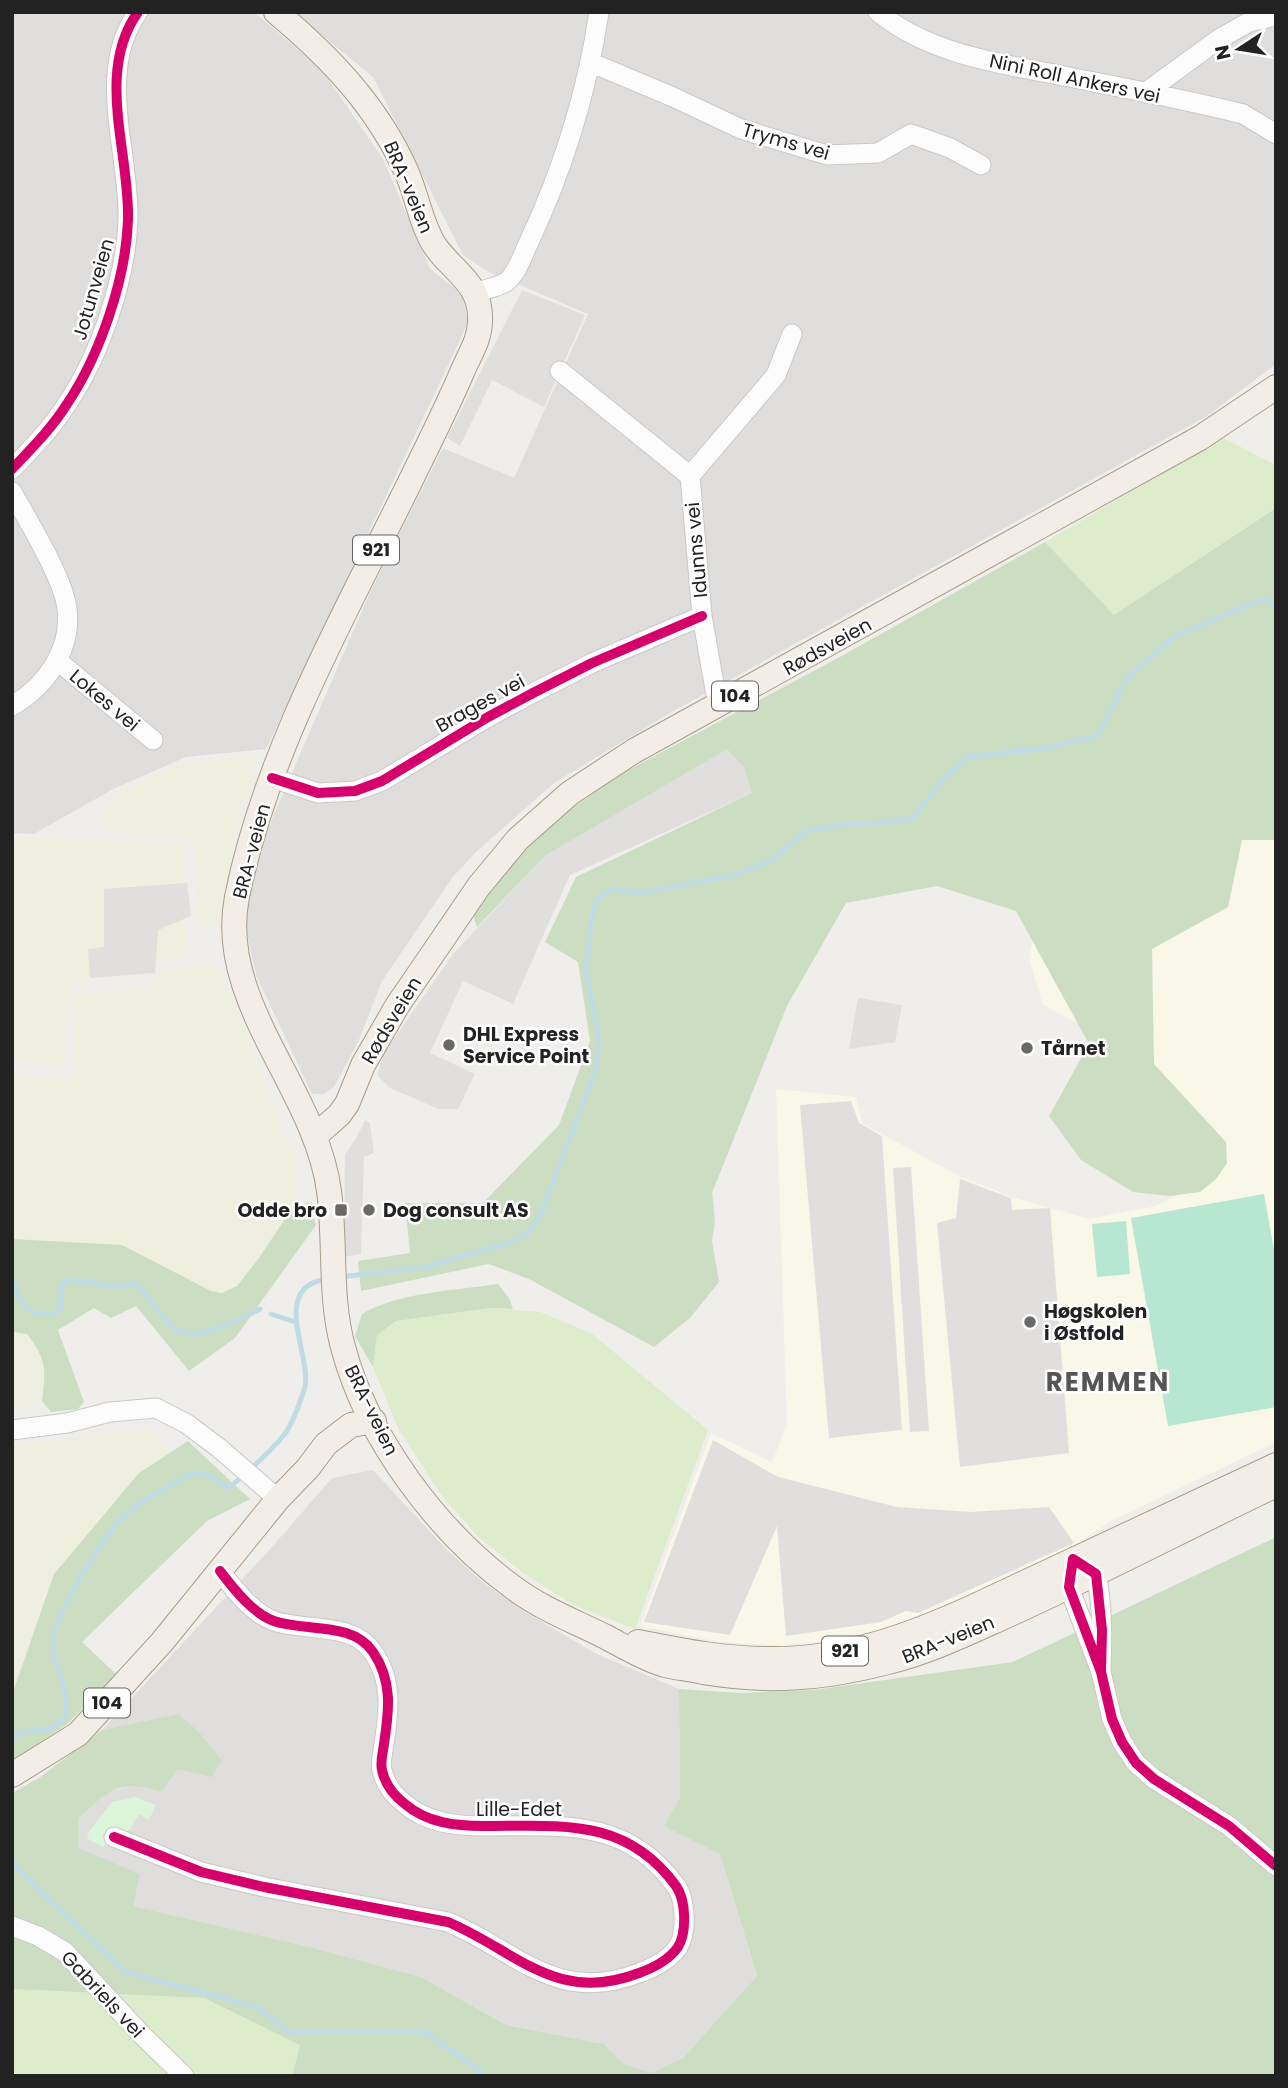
<svg xmlns="http://www.w3.org/2000/svg" width="1288" height="2088" font-family="Poppins,sans-serif">
<style>
.residential{fill:#dfdedc}
.education{fill:#f8f7e8}
.farmland{fill:#efefdf}
.grass{fill:#ddeccb}
.forest{fill:#cbdec1}
.park{fill:#daf5da}
.pitch{fill:#b7e6d2}
.parking{fill:#e0dfde}
.lines{fill:none;stroke-linecap:round;stroke-linejoin:round}
.stream{stroke:#bfdbe3;stroke-width:5}
.minor-casing{stroke:#c9c8c7;stroke-width:21}
.major-casing{stroke:#a79c86;stroke-width:26}
.minor{stroke:#fdfcfc;stroke-width:19}
.major{stroke:#f3ede7;stroke-width:24}
.cycleway-casing{stroke:#fff;stroke-width:15}
.cycleway{stroke:#d6006c;stroke-width:10}
.poi-dot{fill:#6a6968;stroke:#fff;stroke-width:2.5}
.labels{text-anchor:middle;stroke-width:5;stroke-linejoin:round;paint-order:stroke}
.shield{fill:#fff;stroke:#646464;stroke-width:2}
.shield-label{font-size:18px;font-weight:bold;fill:#222}
.street-label{font-size:19px;fill:#222;stroke:#fff}
.poi-label{font-size:19px;font-weight:bold;fill:#222;stroke:#fff;text-anchor:start}
.district-label{font-size:26px;font-weight:bold;letter-spacing:2px;fill:#555;stroke:#fff}
</style>
<rect width="100%" height="100%" fill="#f0eeeb"/>
<!-- residential -->
<path class="residential" d="M12,12H254L322,70L383,159L430,269L462,294L468,323L266,749L186,757L115,788L34,834L12,833Z
M294,12H1276V364L1207,416L670,713L554,783L475,853L452,878L382,981L359,1040L334,1087L324,1094H312L257,977L249,944L244,912L266,833L372,588L443,448L514,478L588,314L487,271L463,255L373,77Z
M373,1470L449,1552L485,1584L525,1612L595,1653L679,1689L680,1798L720,1854L757,1977L683,2058L651,2073L624,2064L604,2044L508,2025L421,1977L314,1948L133,1906L78,1848L79,1818L107,1792L138,1784L162,1792L178,1769L222,1760L200,1733L135,1724L102,1730L272,1547L332,1478Z"/>
<!-- education -->
<path class="education" d="M1276,824V1442L1107,1523L1076,1546L881,1634L781,1646L721,1642L640,1626L711,1433L772,1462L787,1424L776,1089L856,1097L862,1123L959,1176L1012,1197L1089,1219L1156,1206L1198,1184L1107,1039L1043,1005L1029,958L1047,876Z"/>
<!-- farmland -->
<path class="farmland" d="M260,754L235,833L219,927L197,925L194,839L126,834L102,825L99,819L117,795L176,766Z
M12,837L182,842L187,951L70,986L63,1066L12,1060Z
M219,965L296,1164L297,1186L293,1207L259,1258L237,1286L222,1293L211,1291L122,1245L12,1239V1075L75,1079L73,996L154,986L161,970Z
M12,1332L27,1334L41,1352L45,1375L42,1401L29,1408L12,1411Z
M143,1430L153,1431L170,1454L139,1473L54,1574L12,1695V1445Z"/>
<!-- grass -->
<path class="grass" d="M1223,438L1276,465V508L1114,615L1045,542Z
M490,1308L540,1312L591,1333L708,1430L635,1629L575,1606L523,1573L477,1536L439,1492L398,1428L373,1367L377,1335L396,1321Z
M12,1989L204,1998L300,2045L292,2076H12Z"/>
<!-- forest -->
<path class="forest" d="M1276,508V840H1242L1228,907L1152,949L1154,1064L1226,1142L1227,1163L1216,1179L1200,1192L1169,1196L1133,1192L1081,1160L1049,1116L1089,1044L1016,911L937,886L846,903L787,1006L712,1193L715,1222L712,1241L719,1282L690,1318L654,1347L529,1279L489,1264L361,1291L358,1261L410,1253L405,1203H483L559,1125L590,1041L578,962L545,942L576,877L752,793L546,855L477,927L473,915L515,856L559,817L619,775L838,658L1045,542L1114,615Z
M309,1202L316,1225L235,1338L189,1371L136,1306L111,1318L94,1308L58,1330L84,1402L78,1409L51,1412L42,1401C46,1370 47,1360 27,1334L12,1332V1239L122,1245L211,1291L222,1293L237,1286L259,1258L293,1207Z
M498,1284L509,1298L513,1309L490,1308L396,1321L377,1335L373,1367L355,1336L362,1314C396,1293 457,1290 498,1284Z
M188,1441L250,1499L207,1521L82,1642L117,1675L66,1725L12,1761V1695L54,1574L139,1473Z
M1276,1537V2076H292L300,2045L204,1998L12,1989V1793L39,1778L102,1730L179,1714L200,1733L222,1760L212,1777L178,1769L162,1792C119,1778 109,1790 79,1818L78,1848L140,1874L133,1906L314,1948L421,1977L507,2025L604,2044L624,2064L651,2073L683,2058L757,1976L720,1854L664,1826L680,1798L679,1689L740,1693L814,1690L1013,1662Z"/>
<!-- park -->
<path class="park" d="M135,1797L156,1805L149,1820L139,1814L130,1830L121,1833L112,1830L104,1847L89,1840L87,1834L112,1802Z"/>
<!-- pitch -->
<path class="pitch" d="M1264,1194L1276,1261V1407L1168,1426L1131,1218Z
M1126,1221L1130,1274L1097,1277L1092,1224Z"/>
<!-- parking -->
<path class="parking" d="M522,290L585,315L544,407L492,380L460,446L447,438Z
M727,749L744,767L752,793L570,875L513,1004L463,981L430,1053L475,1074L458,1109H439L390,1088L377,1075L384,1053L453,954L546,855Z
M187,883L191,916L158,930L155,973L90,978L88,949L104,947V889Z
M858,998L902,1005L895,1042L849,1049Z
M851,1101L859,1123L882,1136L902,1430L829,1438L800,1105Z
M365,1120L370,1123L374,1153L364,1157L361,1254L344,1257L345,1155L358,1135Z
M911,1167L929,1431L910,1432L893,1168Z
M960,1179L1011,1198L1012,1210L1050,1208L1069,1453L960,1467L937,1223L956,1218Z
M713,1440L778,1477L897,1507L971,1512L1049,1507L1074,1543L918,1613L906,1611L881,1622L786,1636L777,1526L730,1635L644,1622Z
M385,1603L483,1673L452,1719L433,1758L497,1799L455,1797L448,1795L451,1784L427,1773L422,1785L406,1775L423,1744L402,1732L411,1715L431,1718L434,1682L426,1646L408,1650L383,1619Z"/>
<g class="lines">
<!-- stream -->
<path class="stream" d="M12,1277L20,1302L35,1314L55,1313L61,1307V1287L68,1280C94,1279 108,1292 134,1283C148,1294 157,1310 169,1324C191,1348 238,1320 260,1309
M340,1277L425,1267L509,1243L527,1234L541,1214L595,1072L600,1041L586,973L591,923L596,900L613,889L640,893L735,875L771,861L806,831L846,824H869L912,819L942,781L968,757L1045,748L1098,736L1126,679L1175,636L1266,598L1276,609
M271,1314L295,1322
M12,1741L20,1732L47,1730L65,1719C72,1689 51,1664 53,1640C55,1614 102,1539 121,1519C137,1503 173,1483 193,1473L209,1476L229,1488C248,1471 268,1455 284,1435C293,1424 299,1404 304,1391C315,1360 267,1287 327,1279
M12,1862L46,1897L126,1972L257,2007L289,2032H426L486,2076"/>
<!-- minor casing -->
<g class="minor-casing">
<path id="minor" d="M878,12C929,54 1001,64 1064,76C1124,88 1184,99 1243,114L1276,134
M592,63L673,97L741,129L827,155L878,153L911,134L950,148L981,165
M1145,93L1219,39L1249,22L1276,16
M476,293C485,289 498,287 506,282C516,275 523,255 528,244C563,170 587,93 599,12
M560,371L690,476L702,616L716,695L720,704
M12,469C32,448 52,428 67,404C100,355 126,279 128,220C130,153 95,72 138,12
M690,476L776,375L792,334
M12,492C27,519 64,579 67,609C72,650 46,686 12,706
M58,661L153,740
M272,778L318,793L355,791L382,781L488,717L533,693L592,663L702,616
M12,1430L67,1423L110,1412L156,1408L187,1424L219,1448L278,1499
M1086,1567L1096,1574C1103,1605 1102,1640 1101,1672
M1071,1575L1069,1587L1101,1672L1112,1719L1122,1742L1136,1763L1154,1779L1229,1826L1276,1866
M114,1837L201,1872L264,1887L448,1922C517,1951 556,2005 639,1973C653,1968 669,1960 678,1947C687,1932 686,1900 676,1886C626,1817 560,1826 484,1826C456,1826 427,1823 405,1804C393,1795 385,1784 382,1770C380,1762 383,1752 384,1744C389,1711 393,1681 373,1652C352,1621 305,1632 274,1621C252,1613 234,1589 220,1571
M12,1926L38,1936L65,1952L142,2035L184,2076"/>
</g>
<!-- major casing -->
<g class="major-casing">
<path id="major" d="M276,12C331,58 378,107 407,173C417,196 421,224 435,246C453,272 482,284 480,321C480,339 470,354 463,370C446,410 426,449 407,488C343,618 266,753 237,897C216,1002 316,1090 329,1191C336,1243 329,1296 343,1347C367,1438 438,1533 514,1588C542,1609 574,1621 606,1637C625,1647 644,1659 665,1665C677,1668 691,1669 703,1672C767,1683 821,1679 884,1663C927,1653 966,1634 1006,1616C1097,1575 1186,1528 1276,1485
M315,1136L339,1115L347,1104L363,1065L397,1006L479,886L518,839L570,793L634,751L1200,438L1276,387
M638,1642C683,1651 729,1660 775,1659C846,1659 912,1635 975,1606L1276,1465
M12,1775L78,1734L162,1642L278,1499L308,1468L326,1444L351,1425L374,1421"/>
</g>
<!-- minor -->
<use href="#minor" class="minor"/>
<!-- major -->
<use href="#major" class="major"/>
<!-- cycleway casing -->
<g class="cycleway-casing">
<path id="cycleway" d="M12,469C32,448 52,428 67,404C100,355 126,279 128,220C130,153 95,72 138,12
M272,778L318,793L355,791L382,781L488,717L533,693L592,663L702,616
M1101,1672L1102,1630L1096,1574L1073,1559L1069,1587L1101,1672L1112,1719L1122,1742L1136,1763L1154,1779L1229,1826L1276,1866
M114,1837L201,1872L264,1887L448,1922C517,1951 556,2005 639,1973C653,1968 669,1960 678,1947C687,1932 686,1900 676,1886C626,1817 560,1826 484,1826C456,1826 427,1823 405,1804C393,1795 385,1784 382,1770C380,1762 383,1752 384,1744C389,1711 393,1681 373,1652C352,1621 305,1632 274,1621C252,1613 234,1589 220,1571"/>
</g>
<!-- cycleway -->
<use href="#cycleway" class="cycleway"/>
</g>
<!-- markers -->
<g class="poi-dot">
<circle cx="449" cy="1045" r="7"/>
<circle cx="1027" cy="1048" r="7"/>
<rect x="334" y="1203" width="14" height="14" rx="3.5"/>
<circle cx="369" cy="1210" r="7"/>
<circle cx="1030" cy="1322" r="7"/>
</g>
<g class="labels">
<!-- shield labels -->
<g class="shield">
<rect x="353" y="535.5" width="46" height="29" rx="5"/>
<rect x="712" y="681.5" width="46" height="29" rx="5"/>
<rect x="822" y="1636.5" width="46" height="29" rx="5"/>
<rect x="84" y="1688.5" width="46" height="29" rx="5"/>
</g>
<g class="shield-label">
<text x="376" y="556">921</text>
<text x="735" y="702">104</text>
<text x="845" y="1657">921</text>
<text x="107" y="1709">104</text>
</g>
<!-- street labels -->
<g class="street-label">
<text transform="translate(1075 78) rotate(12)" y="7">Nini Roll Ankers vei</text>
<text transform="translate(786 141) rotate(16)" y="7">Tryms vei</text>
<text transform="translate(409 187) rotate(67)" y="7">BRA-veien</text>
<text transform="translate(93 289) rotate(-74)" y="7">Jotunveien</text>
<text transform="translate(696 550) rotate(-95)" y="7">Idunns vei</text>
<text transform="translate(827 646) rotate(-29)" y="7">Rødsveien</text>
<text transform="translate(105 700) rotate(40)" y="7">Lokes vei</text>
<text transform="translate(480 703) rotate(-29)" y="7">Brages vei</text>
<text transform="translate(251 851) rotate(-75)" y="7">BRA-veien</text>
<text transform="translate(391 1020) rotate(-59)" y="7">Rødsveien</text>
<text transform="translate(372 1410) rotate(64)" y="7">BRA-veien</text>
<text transform="translate(948 1639) rotate(-22)" y="7">BRA-veien</text>
<text x="519" y="1816">Lille-Edet</text>
<text transform="translate(103 1994) rotate(47)" y="7">Gabriels vei</text>
</g>
<!-- poi labels -->
<g class="poi-label">
<text x="463" y="1041">DHL Express<tspan x="463" dy="22">Service Point</tspan></text>
<text x="1041" y="1055">Tårnet</text>
<text x="327" y="1217" text-anchor="end">Odde bro</text>
<text x="383" y="1217">Dog consult AS</text>
<text x="1044" y="1318">Høgskolen<tspan x="1044" dy="22">i Østfold</tspan></text>
</g>
<!-- district labels -->
<g class="district-label">
<text x="1108" y="1391">REMMEN</text>
</g>
</g>
<!-- border -->
<rect width="1288" height="2088" fill="none" stroke="#222222" stroke-width="28"/>
<!-- north arrow -->
<g transform="translate(1239 49) rotate(258)" stroke="#ffffff" stroke-width="5" paint-order="stroke">
<path d="M0-5L12 26L0 18L-12 26Z" fill="#222222"/>
<text y="-10" font-size="19" font-weight="bold" text-anchor="middle" fill="#222222">N</text>
</g>
</svg>
